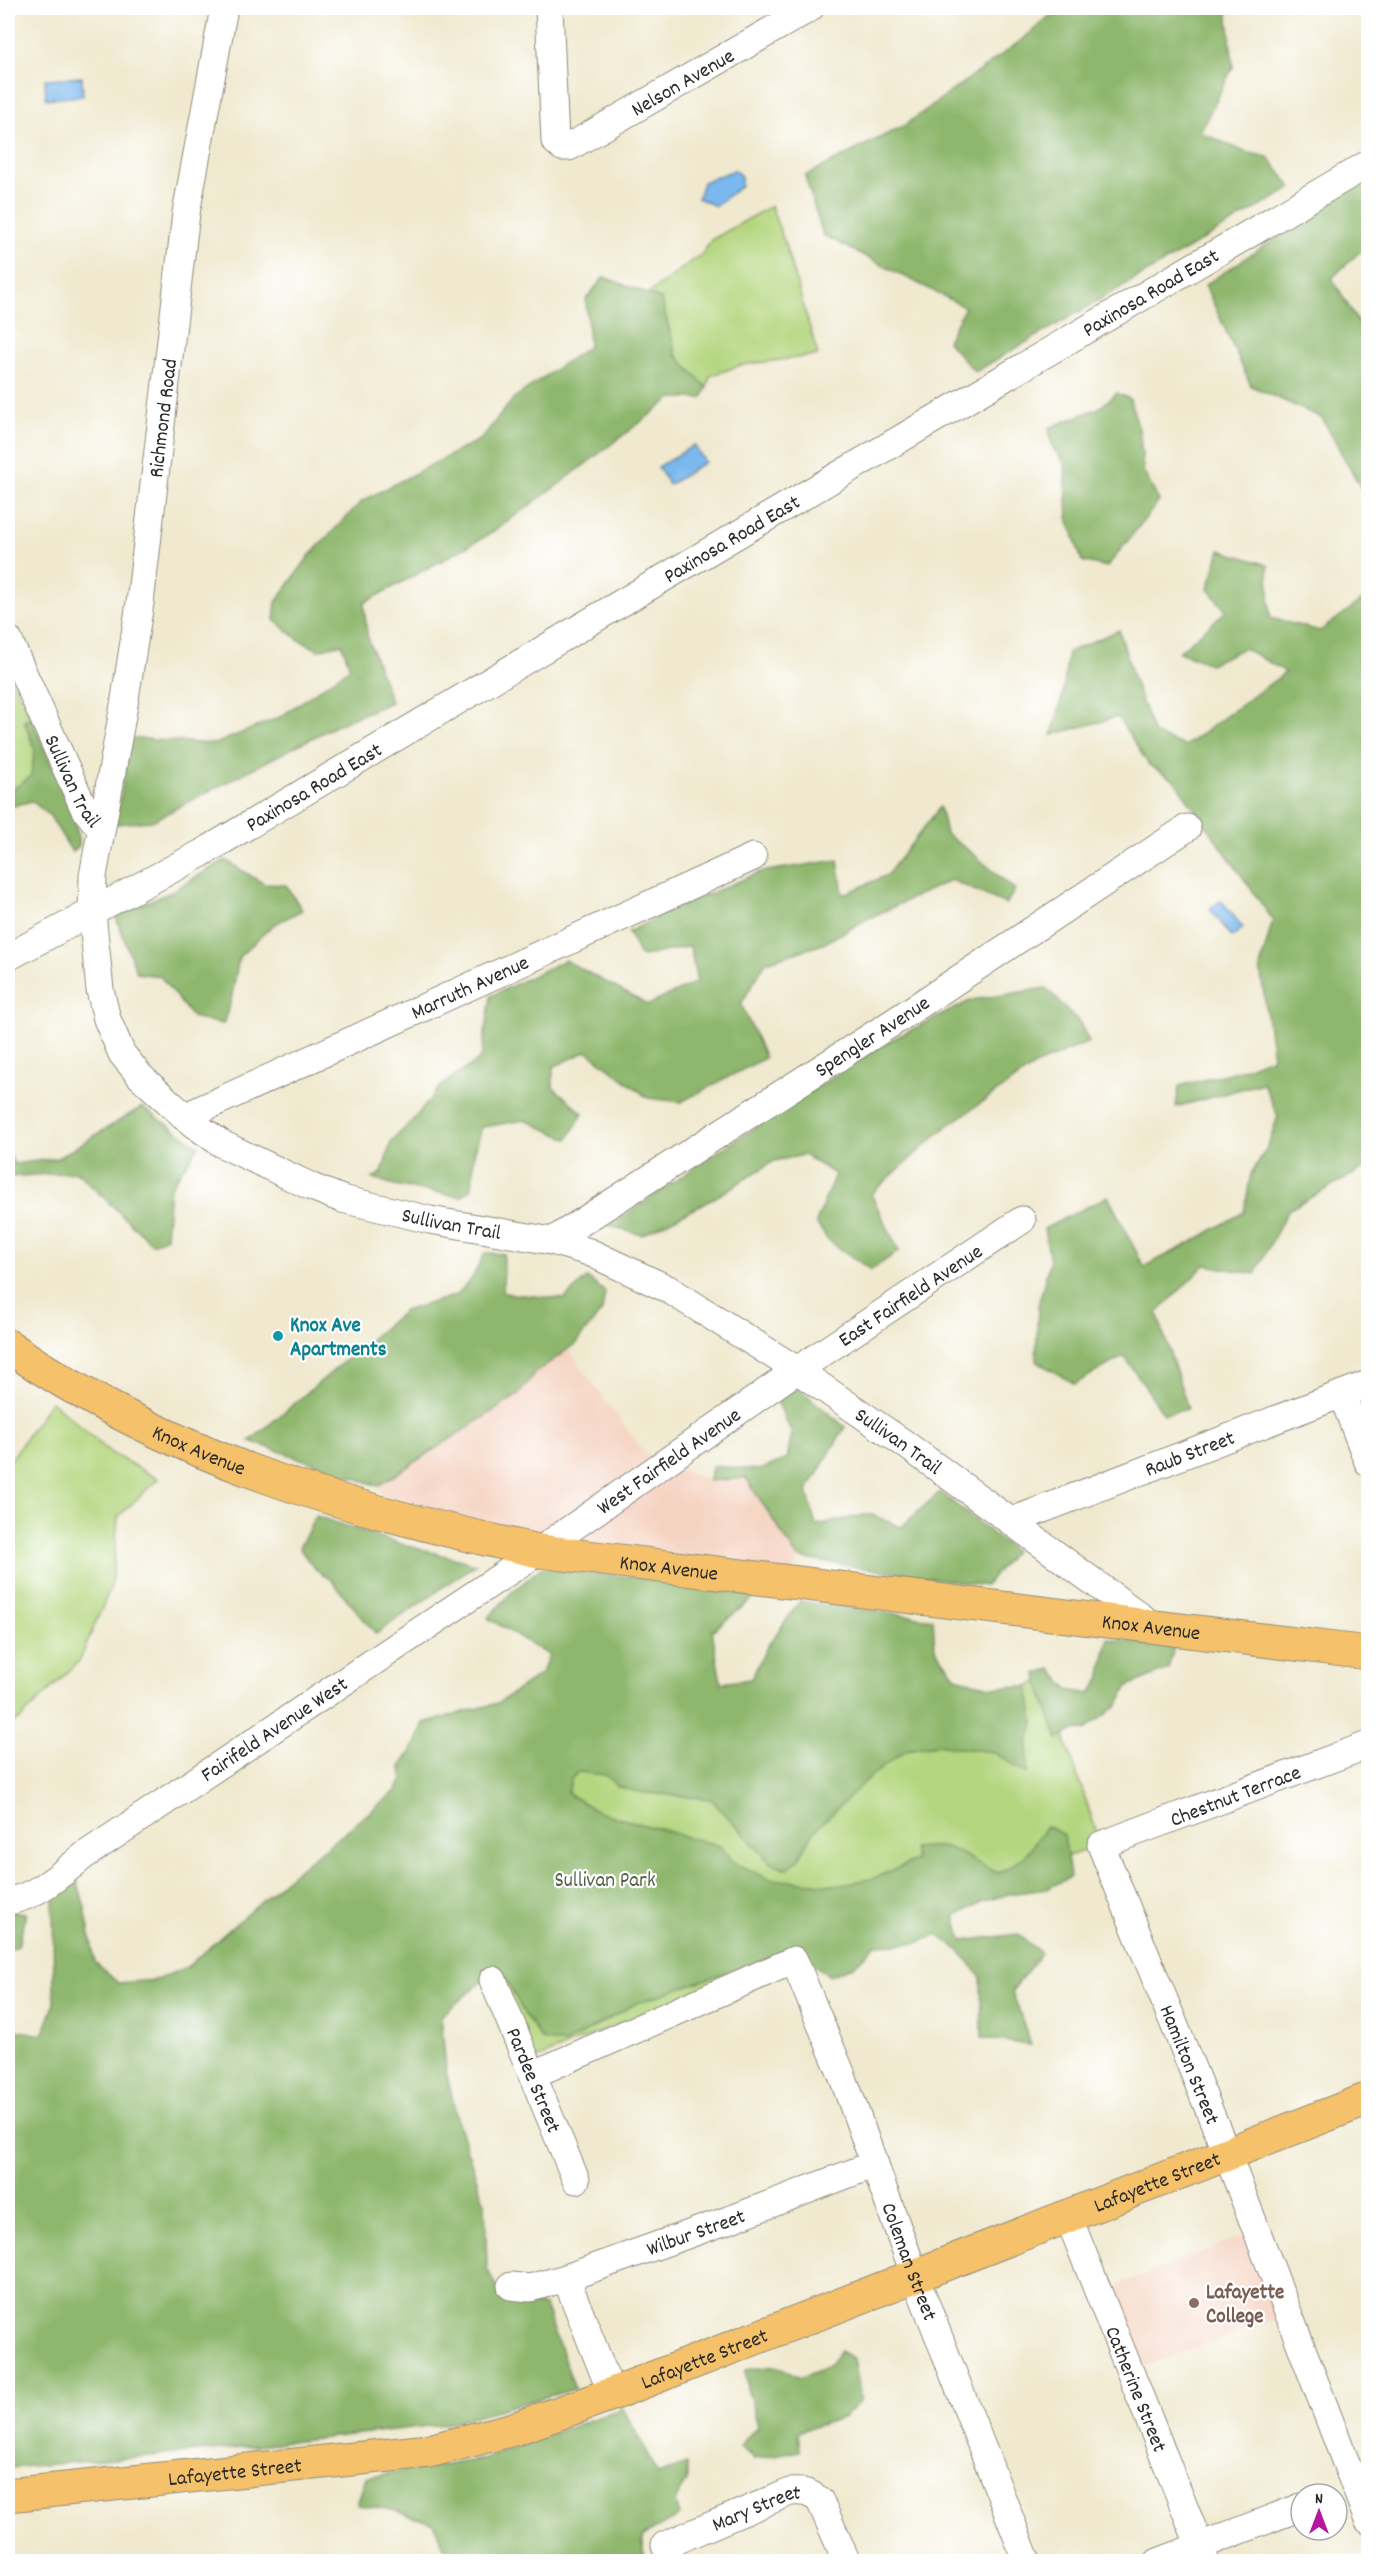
<svg xmlns="http://www.w3.org/2000/svg" width="1376" height="2569" font-family="Dekko,sans-serif">
<style>
.built{fill:#f5d3c1}
.green{fill:#b3d67e;stroke:#6f8054;stroke-width:1.5}
.forest{fill:#8eb76d;stroke:#5c714c;stroke-width:1.5}
.water{fill:#7ab8ed;stroke:#52728c;stroke-width:1.5}
.lines{fill:none;stroke-linecap:round;stroke-linejoin:round}
.minor-casing{stroke:#8e8a7d;stroke-width:29}
.major-casing{stroke:#8e8a7d;stroke-width:35}
.minor{stroke:#fff;stroke-width:27}
.major{stroke:#f5c16b;stroke-width:33}
.culture-dot{fill:#0f9aa8;stroke:#fff;stroke-width:2}
.education-dot{fill:#8d6e63;stroke:#fff;stroke-width:2}
.labels{text-anchor:middle;stroke-width:4.5;stroke-linejoin:round;paint-order:stroke}
.street-label{font-size:21px;fill:#2b2b2b;stroke:#fff}
.culture-label{font-size:21px;font-weight:bold;fill:#0d838f;stroke:#fff;text-anchor:start}
.park-label{font-size:21px;fill:#545e44;stroke:#fff}
.education-label{font-size:21px;font-weight:bold;fill:#785e54;stroke:#fff;text-anchor:start}
</style>
<rect width="100%" height="100%" fill="#fff"/>
<filter id="ink" filterUnits="userSpaceOnUse"><feTurbulence type="fractalNoise" baseFrequency=".0167" numOctaves="2"/><feDisplacementMap in="SourceGraphic" scale="12" xChannelSelector="R" yChannelSelector="G"/><feConvolveMatrix kernelMatrix="1 2 1 2 8 2 1 2 1" color-interpolation-filters="sRGB"/></filter>
<filter id="wash" filterUnits="userSpaceOnUse"><feTurbulence type="fractalNoise" baseFrequency=".008" numOctaves="4" result="noise"/><feDisplacementMap in="SourceGraphic" scale="24" xChannelSelector="R" yChannelSelector="G"/><feGaussianBlur stdDeviation="1.35" result="paint"/><feColorMatrix in="noise" values="0 0 0 0 0 0 0 0 0 0 0 0 0 0 0 0 0 1.4 0 .05"/><feComposite in="paint" operator="in"/></filter>
<g filter="url(#wash)">
<rect width="100%" height="100%" fill="#f0e9cf"/>
<!-- built -->
<path class="built" d="M568,1349L645,1454L708,1480L746,1478L798,1558L792,1573L450,1525L388,1504L378,1486L518,1395L535,1373Z
M1257,2230L1289,2314L1130,2372L1098,2293Z"/>
<!-- green -->
<path class="green" d="M771,206L785,244L818,355L741,365L710,376L707,388L676,355L661,299L648,294L703,253L711,240Z
M8,672L32,720L24,721L35,749L31,777L8,793Z
M51,1401L111,1453L158,1479L118,1517L112,1584L80,1660L19,1720L8,1724V1464Z
M1038,1682L1050,1715L1057,1716L1101,1845L794,1949L534,2060L403,1780L401,1766L901,1698L1032,1713L1028,1686Z"/>
<!-- forest -->
<path class="forest" d="M1059,8H1227L1233,67L1200,132L1245,152L1268,157L1292,188L975,372L947,341L965,307L823,235L805,176L905,125L1023,39Z
M1368,177V244L1332,278L1368,340V501L1322,418L1251,386L1205,285Z
M604,277L661,299L676,355L707,388L702,398H672L550,491L488,535L364,603L367,635L391,702L337,725L152,821L116,824L130,738L215,744L280,717L350,668L342,644L318,650L298,639L274,620L276,602L310,555L362,501L481,439L514,398L589,346L586,299Z
M1117,393L1130,399L1140,433L1143,471L1159,501L1107,567L1082,561L1068,518L1065,464L1052,446L1049,428L1099,408Z
M1220,550L1268,565L1270,618L1320,631L1368,596V1166L1288,1210L1255,1274L1205,1265L1157,1313L1188,1409L1164,1414L1124,1356L1075,1384L1036,1361L1038,1306L1050,1260L1044,1229L1108,1196L1144,1267L1192,1242L1244,1212L1251,1174L1268,1146L1278,1116L1263,1083L1176,1107L1179,1086L1241,1070L1273,1057L1260,967L1273,920L1174,780L1149,765L1118,717L1052,735L1063,693L1068,652L1119,630L1134,680L1154,734L1185,746L1286,672L1244,648L1210,664L1179,652L1226,611L1208,589Z
M24,720H32L74,815L79,846L72,852L50,816L32,801L8,807V793L31,776L35,749Z
M940,807L946,834L971,852L1015,890L1006,904L951,880L867,919L823,944L766,962L741,1004L765,1058L681,1102L648,1098L587,1051L553,1067V1087L583,1113L568,1139L525,1120L482,1127L474,1154L472,1188L461,1197L394,1185L373,1178L382,1173L391,1142L414,1119L441,1086L481,1058L491,996L565,960L648,1005L697,982L690,946L641,957L628,932L674,909L760,872L838,860L843,895L887,875Z
M225,860L264,884L286,885L302,910L273,925L239,957L231,1001L223,1024L192,1017L160,976L137,973L115,915L169,893Z
M1046,988L1080,1023L1089,1042L1039,1063L946,1127L871,1194L899,1251L871,1270L828,1240L816,1223L835,1174L804,1155L774,1161L711,1200L642,1235L610,1226L717,1152L887,1042L972,1000Z
M142,1107L199,1146L170,1187L166,1237L152,1244L77,1172L8,1177V1152L14,1164L58,1158Z
M485,1253L504,1254L503,1293L564,1299L587,1278L605,1292L602,1311L575,1344L535,1373L518,1395L378,1486L250,1441L404,1311L457,1295L472,1278Z
M797,1387L845,1427L807,1491L816,1525L870,1514L901,1527L940,1492L1014,1551L985,1586L798,1558L746,1478L708,1481L713,1466L760,1470L787,1459L792,1433L777,1401Z
M316,1516L401,1544L476,1564L376,1634L331,1580L314,1568L299,1548Z
M541,1568L653,1579L755,1597L712,1631L721,1683L751,1679L767,1647L800,1601L933,1619L935,1649L956,1677L990,1687L1028,1686L1034,1723L1028,1744L1027,1774L993,1752L936,1745L906,1750L871,1776L815,1830L799,1858L787,1869L770,1862L711,1799L638,1792L619,1787L605,1775L578,1772L571,1779L568,1794L601,1813L720,1846L734,1863L769,1879L834,1885L872,1879L916,1860L913,1848C926,1847 945,1845 956,1851C971,1858 983,1868 999,1873C1022,1862 1033,1847 1046,1826L1064,1835L1070,1877L1046,1889L1009,1894L982,1902L955,1917L962,1941L1018,1934L1041,1953L1012,1991L1031,2045L982,2038L981,1977L961,1952L937,1934L917,1943L875,1945L854,1966L829,1976L794,1949L637,2003L564,2044L542,2040L525,2015L501,1969L496,1970L441,2016L446,2071L458,2123L485,2204L487,2268L502,2299L545,2306L575,2389L445,2424L221,2450L8,2468V2029L43,2035L54,2005L53,1899L77,1880L85,1908L95,1962L118,1983L156,1980L187,1967L285,1880L396,1791L403,1780L401,1766L413,1748L424,1723L498,1703L541,1674L549,1655L488,1618L511,1593Z
M1108,1639L1174,1647L1168,1669L1128,1686L1119,1704L1085,1730L1071,1731L1058,1739L1038,1682L1037,1673L1051,1669L1069,1690L1090,1694L1100,1680Z
M8,1911L26,1913L18,1946L8,1951Z
M840,2351L854,2359L861,2399L844,2417L798,2432L800,2450L754,2459L740,2446L758,2425L747,2388L746,2370L776,2366L800,2378L829,2366Z
M623,2408L658,2474L687,2464V2481L675,2501L679,2516L643,2536V2557L635,2561H450L434,2524L393,2510L357,2505L366,2477L483,2459Z"/>
<!-- water -->
<path class="water" d="M82,77L83,96L46,99L45,79Z
M734,170L741,176V186L715,206L698,198L703,182Z
M694,445L705,462L669,485L658,467Z
M1221,900L1243,928L1232,937L1210,909Z"/>
</g>
<g filter="url(#ink)">
<g class="lines">
<!-- minor casing -->
<g class="minor-casing">
<g id="minor">
<path id="s1" d="M224,8L186,213L140,603L124,705L93,876L92,913L100,990L107,1019L122,1054L141,1077L192,1123L222,1144L312,1187L342,1199L430,1220L552,1241L589,1252L668,1289L797,1370L905,1444L1155,1627"/>
<path id="s2" d="M549,8L555,141L562,147H569L810,8"/>
<path id="s3" d="M8,639L84,808L101,829"/>
<path id="s4" d="M8,957L202,853L628,599L1368,164"/>
<path id="s5" d="M184,1117L753,857"/>
<path id="s6" d="M552,1241L892,1023L1187,828"/>
<path d="M1342,1394L1368,1462"/>
<path id="s7" d="M1012,1521L1368,1384"/>
<path id="s8" d="M1368,1745L1101,1845L1227,2154L1368,2520"/>
<path id="s9" d="M8,1901C37,1897 63,1872 85,1855L539,1551L797,1370L1022,1220"/>
<path id="s10" d="M493,1980L576,2180"/>
<path id="s11" d="M532,2075L794,1960L842,2075L915,2276L1027,2562"/>
<path id="s12" d="M1068,2216L1206,2562"/>
<path d="M566,2278L612,2394"/>
<path id="s13" d="M511,2286L530,2288L566,2278L734,2218L875,2164"/>
<path id="s14" d="M671,2562L665,2545L790,2492C803,2491 810,2492 820,2501L847,2562"/>
<path d="M1158,2562L1301,2507"/>
</g>
</g>
<!-- major casing -->
<g class="major-casing">
<g id="major">
<path id="s15" d="M8,1346C170,1458 348,1510 539,1551L1368,1653"/>
<path id="s16" d="M8,2495L429,2451L514,2429L612,2394L1368,2099"/>
</g>
</g>
<!-- minor -->
<use href="#minor" class="minor"/>
<!-- major -->
<use href="#major" class="major"/>
</g>
</g>
<!-- markers -->
<circle class="culture-dot" cx="278" cy="1336" r="6"/>
<circle class="education-dot" cx="1194" cy="2303" r="6"/>
<g class="labels">
<!-- street labels -->
<g class="street-label">
<text dy="7" stroke="none"><textPath href="#s2" startOffset="280">Nelson Avenue</textPath></text>
<text dy="7" stroke="none"><textPath href="#s4" startOffset="1322">Paxinosa Road East</textPath></text>
<text transform="translate(162 418) rotate(-83)" y="7">Richmond Road</text>
<text dy="7" stroke="none"><textPath href="#s4" startOffset="836">Paxinosa Road East</textPath></text>
<text dy="7" stroke="none"><textPath href="#s3" startOffset="156">Sullivan Trail</textPath></text>
<text dy="7" stroke="none"><textPath href="#s4" startOffset="350">Paxinosa Road East</textPath></text>
<text dy="7" stroke="none"><textPath href="#s5" startOffset="314">Marruth Avenue</textPath></text>
<text dy="7" stroke="none"><textPath href="#s6" startOffset="380">Spengler Avenue</textPath></text>
<text dy="7" stroke="none"><textPath href="#s1" startOffset="1440">Sullivan Trail</textPath></text>
<text dy="7" stroke="none"><textPath href="#s9" startOffset="1088">East Fairfield Avenue</textPath></text>
<text dy="7" stroke="none"><textPath href="#s1" startOffset="1944">Sullivan Trail</textPath></text>
<text dy="7" stroke="none"><textPath href="#s15" startOffset="218">Knox Avenue</textPath></text>
<text dy="7" stroke="none"><textPath href="#s7" startOffset="190">Raub Street</textPath></text>
<text dy="7" stroke="none"><textPath href="#s9" startOffset="795">West Fairfield Avenue</textPath></text>
<text dy="7" stroke="none"><textPath href="#s15" startOffset="704">Knox Avenue</textPath></text>
<text dy="7" stroke="none"><textPath href="#s15" startOffset="1190">Knox Avenue</textPath></text>
<text dy="7" stroke="none"><textPath href="#s9" startOffset="318">Fairifeld Avenue West</textPath></text>
<text transform="translate(1235 1795) rotate(-21)" y="7">Chestnut Terrace</text>
<text dy="7" stroke="none"><textPath href="#s8" startOffset="522">Hamilton Street</textPath></text>
<text dy="7" stroke="none"><textPath href="#s10" startOffset="108">Pardee Street</textPath></text>
<text dy="7" stroke="none"><textPath href="#s16" startOffset="1200">Lafayette Street</textPath></text>
<text dy="7" stroke="none"><textPath href="#s13" startOffset="194">Wilbur Street</textPath></text>
<text dy="7" stroke="none"><textPath href="#s11" startOffset="609">Coleman Street</textPath></text>
<text dy="7" stroke="none"><textPath href="#s16" startOffset="714">Lafayette Street</textPath></text>
<text dy="7" stroke="none"><textPath href="#s12" startOffset="186">Catherine Street</textPath></text>
<text dy="7" stroke="none"><textPath href="#s16" startOffset="228">Lafayette Street</textPath></text>
<text dy="7" stroke="none"><textPath href="#s14" startOffset="117">Mary Street</textPath></text>
</g>
<!-- culture labels -->
<g class="culture-label">
<text x="290" y="1331">Knox Ave<tspan x="290" dy="24">Apartments</tspan></text>
</g>
<!-- park labels -->
<g class="park-label">
<text x="605" y="1886">Sullivan Park</text>
</g>
<!-- education labels -->
<g class="education-label">
<text x="1206" y="2298">Lafayette<tspan x="1206" dy="24">College</tspan></text>
</g>
</g>
<!-- margin -->
<rect width="1376" height="2569" fill="none" stroke="#fff" stroke-width="30"/>
<!-- north arrow -->
<g transform="translate(1319 2512)"><circle r="28" fill="#ffffff" stroke="#aaaaaa" stroke-width="1.5"/>
<path d="M0-4.5L10 22L0 15L-10 22Z" fill="#b5179e"/>
<text y="-9" font-size="16" font-weight="bold" text-anchor="middle" fill="#2b2b2b">N</text>
</g>
</svg>
